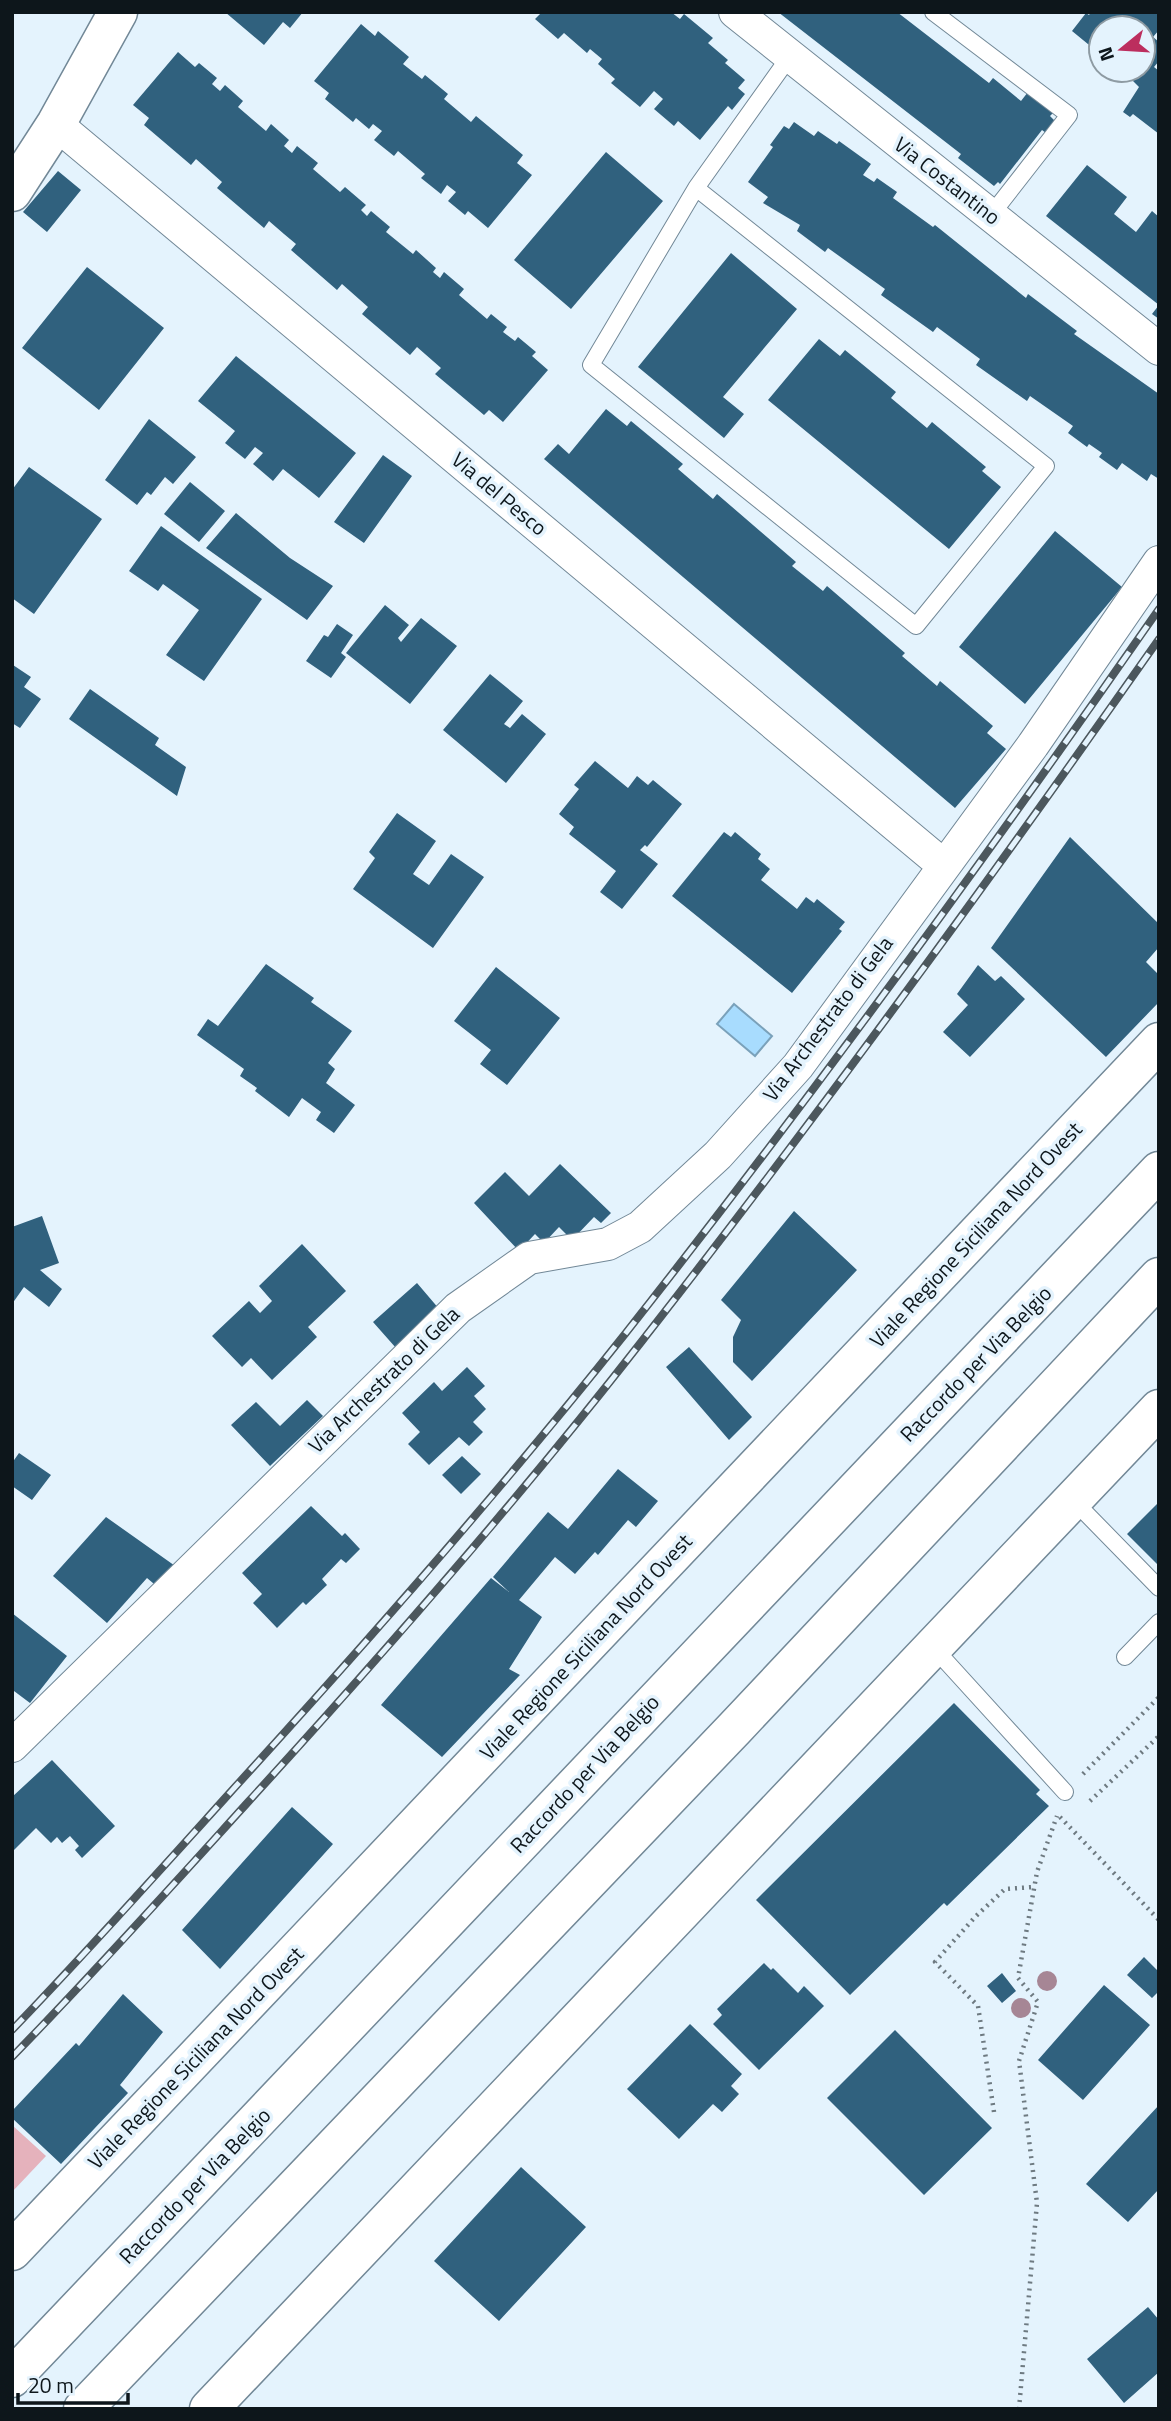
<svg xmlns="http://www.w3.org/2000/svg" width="1171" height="2421" font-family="'Titillium Web',sans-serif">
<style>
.green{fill:#e5b2bc}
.water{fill:#a8dcfe;stroke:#7aa1ba;stroke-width:2}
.building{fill:#30617e}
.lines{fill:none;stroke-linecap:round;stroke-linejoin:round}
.lane-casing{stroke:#728897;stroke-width:18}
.street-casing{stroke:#728897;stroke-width:34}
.secondary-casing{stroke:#728897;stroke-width:41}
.highway-casing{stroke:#728897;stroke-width:41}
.path{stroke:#6e7a81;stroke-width:4.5;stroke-dasharray:2 5;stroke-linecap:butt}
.lane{stroke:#fff;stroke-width:16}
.street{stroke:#fff;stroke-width:32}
.secondary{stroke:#fff;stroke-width:38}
.highway{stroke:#fff;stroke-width:38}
.rail-casing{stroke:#4c575d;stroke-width:8}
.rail{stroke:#e4f3fd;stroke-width:5;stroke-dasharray:16;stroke-linecap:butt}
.tree{fill:#a68695}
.labels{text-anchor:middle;stroke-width:7;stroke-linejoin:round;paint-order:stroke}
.street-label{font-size:21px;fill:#0d161b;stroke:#e4f3fd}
</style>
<rect width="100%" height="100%" fill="#e4f3fd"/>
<!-- green -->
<path class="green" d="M12,2125L46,2156L12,2192Z"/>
<!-- water -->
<path class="water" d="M734,1004L772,1036L755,1056L717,1024Z"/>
<!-- building -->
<path class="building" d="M225,12H303L290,28L283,22L264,45Z
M542,12H671L680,19L684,14L713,38L708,43L728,60L725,63L745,80L738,88L745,94L732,110L728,106L700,140L678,121L674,126L654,109L663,99L654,91L640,107L611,83L615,79L598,64L602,59L590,49L587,53L564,33L558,39L535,19Z
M778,12H897L989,83L993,78L1021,101L1028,92L1054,112L1050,116L1055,121L1046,133L1042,130L1000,184L998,182L994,186L958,158L961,154Z
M1091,12H1159V30L1153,37L1159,42V61L1154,67L1159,71V134L1133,114L1130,117L1123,112L1139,87L1122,70H1143V28H1101V49L1097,46L1094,49L1072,31L1086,13L1089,15Z
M361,24L375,36L378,31L409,57L403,64L422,79L425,75L448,94L444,99L471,122L476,116L523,155L517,163L532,175L488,228L468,211L465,215L448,201L456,192L447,185L441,194L421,178L425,174L398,151L394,156L374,140L382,131L373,124L369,129L356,118L353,122L325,99L329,93L314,81Z
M178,52L195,67L199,63L217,78L212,84L220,91L225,85L243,101L238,107L266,131L271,124L289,140L284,146L292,153L297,146L318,163L313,169L340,192L345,187L366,205L361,210L367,216L371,211L390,227L386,232L413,254L416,250L436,268L433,272L440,278L444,272L464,289L459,295L487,319L491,314L507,327L503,332L515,341L518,337L536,352L532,356L548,370L503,422L489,410L484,415L435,374L441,368L417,347L410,355L362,314L368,307L342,284L337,290L291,250L296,244L284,234L269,221L264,228L217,188L222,182L196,159L191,165L144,125L149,118L133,105Z
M794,122L814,136L818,131L837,144L839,141L871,164L863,175L874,182L877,178L897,192L893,198L933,227L935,225L1026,298L1028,294L1077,331L1074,334L1159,394V479L1151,474L1147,481L1122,463L1117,470L1099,457L1102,453L1089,444L1087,447L1068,433L1073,426L1030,396L1027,401L976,365L980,359L937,327L933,332L881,295L885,289L828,248L825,252L797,231L800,225L763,203L768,197L748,182L773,147L770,145L784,126L789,129Z
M606,152L663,201L571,309L514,260Z
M1087,165L1127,197L1114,214L1136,232L1152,211L1159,217V305L1046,216Z
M58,171L81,190L47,232L23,212Z
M731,253L797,309L723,397L744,414L724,438L638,367Z
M87,267L164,328L99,410L22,348Z
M1159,305V319L1152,314Z
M819,339L840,356L845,350L896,392L891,398L927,428L932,422L986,467L982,471L1001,487L949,549L768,400Z
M236,356L356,453L319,498L283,469L273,481L253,464L263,453L255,447L245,459L225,443L235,431L198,401Z
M606,409L627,426L631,421L683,464L678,469L713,499L717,494L796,562L792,566L823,591L827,586L905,653L902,656L937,686L940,681L993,726L987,733L1006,749L955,808L544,459L558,444L569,454Z
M149,419L196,457L173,484L165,477L151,495L147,492L137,505L105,480Z
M383,455L412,476L364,543L334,522Z
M29,467L102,519L34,614L12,598V490Z
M190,482L225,511L199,542L164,514Z
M236,513L290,558L333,586L307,620L206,548Z
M161,526L262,599L204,681L166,655L199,610L163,584L158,591L129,571Z
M1055,531L1122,587L1025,704L959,647Z
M385,605L409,625L398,638L401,642L421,618L457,646L410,704L346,653Z
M337,624L353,635L341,653L346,657L331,678L306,661L324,635L328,637Z
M13,665L31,677L24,687L41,699L20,728L12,723Z
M490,674L523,701L504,724L510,728L522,714L546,734L506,783L443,730Z
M90,689L159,738L155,745L186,767L177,796L69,719Z
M595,761L628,788L637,776L648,785L653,780L682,804L647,847L645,845L640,850L658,864L622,909L600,892L616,871L569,834L574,827L559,814L579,789L574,785Z
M397,813L436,841L413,874L429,885L451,854L484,877L433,948L353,889L375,858L369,852Z
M724,832L731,837L735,832L761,854L758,859L770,869L761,880L797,909L806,897L814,903L817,899L845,922L839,929L842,931L792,993L672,896Z
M1070,837L1159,924V947L1146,962L1159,975V1002L1106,1057L991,948Z
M266,964L314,998L311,1002L352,1031L328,1063L335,1069L326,1083L355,1105L334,1133L316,1120L321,1112L302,1098L289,1117L255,1091L257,1088L240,1076L244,1069L197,1035L208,1019L218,1026Z
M978,965L995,981L1001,976L1025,999L970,1057L943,1032L968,1005L957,994Z
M496,967L560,1018L507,1085L480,1064L491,1050L454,1021Z
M560,1164L611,1213L601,1223L594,1217L572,1240L559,1227L544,1243L535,1234L519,1251L474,1203L505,1172L529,1196Z
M794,1211L857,1270L752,1381L733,1362V1337L741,1320L721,1300Z
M42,1216L59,1263L40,1270L62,1289L49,1307L24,1287L12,1304V1227Z
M302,1244L346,1291L308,1327L317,1337L272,1380L251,1358L242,1367L212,1336L249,1301L260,1313L272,1301L259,1286Z
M417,1283L440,1310L396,1348L373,1322Z
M689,1347L752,1417L729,1440L666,1367Z
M467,1367L485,1386L474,1396L486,1409L473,1422L483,1432L469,1446L459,1437L429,1465L408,1444L420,1432L402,1413L434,1382L442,1391Z
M307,1400L323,1416L270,1466L231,1425L256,1402L280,1426Z
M19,1453L51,1475L32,1500L12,1486V1463Z
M462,1456L481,1474L461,1494L442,1475Z
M618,1469L658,1501L636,1527L628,1520L598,1555L595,1552L575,1574L555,1557L519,1600L542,1617L509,1669L520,1675L442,1757L381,1705L491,1578L509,1592L493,1577L548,1512L568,1529Z
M1159,1502V1566L1127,1534Z
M311,1506L342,1536L345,1533L360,1549L346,1563L341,1559L322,1579L327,1585L306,1605L303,1602L277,1628L253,1603L262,1594L242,1573Z
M106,1517L178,1568L160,1589L147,1578L107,1623L53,1576Z
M12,1613L67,1656L30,1703L14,1691L12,1693Z
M954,1703L1040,1790L1036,1794L1049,1806L947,1906L944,1903L850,1995L756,1900Z
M52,1760L115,1826L82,1858L75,1850L79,1846L70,1836L62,1843L57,1837L51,1843L36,1828L14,1850L12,1848V1797Z
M292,1807L333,1844L220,1969L182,1930Z
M1144,1957L1159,1972V1991L1152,1998L1127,1975Z
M764,1963L771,1970L773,1968L798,1993L804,1986L824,2006L759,2070L713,2024L722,2015L717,2009Z
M1002,1973L1016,1991L1002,2003L987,1986Z
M1104,1985L1150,2025L1083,2100L1038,2060Z
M123,1994L163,2032L120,2085L128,2093L61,2164L12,2118V2111L76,2043L79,2046Z
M690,2024L742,2074L731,2086L739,2094L722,2112L713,2104L679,2139L627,2089Z
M895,2030L992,2128L924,2195L827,2098Z
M1159,2105V2189L1128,2222L1086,2184Z
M521,2167L586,2227L499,2321L434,2261Z
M1148,2307L1159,2320V2372L1124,2403L1087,2359Z"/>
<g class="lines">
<!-- lane casing -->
<g class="lane-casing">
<path id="lane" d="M933,12L1069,115L991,215
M696,188L591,365L916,626L1046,466L696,188L790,56
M1073,1500L1159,1588
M933,1647L1065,1792
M1125,1657L1159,1622"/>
</g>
<!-- street casing -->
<g class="street-casing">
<path id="street" d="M735,12L1159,349
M56,124L943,865
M12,1746L458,1308L529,1258L608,1244L640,1227L718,1155L798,1066L1033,745L1159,562"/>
</g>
<!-- secondary casing -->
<g class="secondary-casing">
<path id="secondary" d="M12,192L56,124L118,12
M12,2251L1159,1042
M209,2409L1159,1409"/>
</g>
<!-- highway casing -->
<g class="highway-casing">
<path id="highway" d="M12,2378L1159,1171
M83,2409L735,1728L1159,1277"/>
</g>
<!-- path -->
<path class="path" d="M1083,1774L1159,1697
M1090,1801L1159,1736
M1060,1817L1159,1920
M994,2112L978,2006L935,1962L975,1917L1005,1889L1034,1887
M1019,2409L1037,2203L1019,2061L1038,2002L1018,1978L1037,1872L1057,1816"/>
<!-- lane -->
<use href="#lane" class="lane"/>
<!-- street -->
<use href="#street" class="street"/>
<!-- secondary -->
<use href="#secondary" class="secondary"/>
<!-- highway -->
<use href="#highway" class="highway"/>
<!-- rail casing -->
<g class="rail-casing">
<path id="rail" d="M12,2030C88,1951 162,1868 236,1786C370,1639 501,1490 625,1334C811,1098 988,855 1159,609
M12,2057C93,1974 171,1887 249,1801C385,1652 518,1500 642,1341C821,1112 992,877 1159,639"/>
</g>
<!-- rail -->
<use href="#rail" class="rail"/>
</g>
<!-- trees -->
<g class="tree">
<circle cx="1047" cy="1981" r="10"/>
<circle cx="1021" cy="2008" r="10"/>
</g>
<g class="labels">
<!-- street labels -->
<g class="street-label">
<text transform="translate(947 181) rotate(38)" y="7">Via Costantino</text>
<text transform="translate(499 494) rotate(40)" y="7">Via del Pesco</text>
<text transform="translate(828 1019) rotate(-53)" y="7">Via Archestrato di Gela</text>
<text transform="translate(976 1235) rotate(-47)" y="7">Viale Regione Siciliana Nord Ovest</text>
<text transform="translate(976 1364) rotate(-46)" y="7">Raccordo per Via Belgio</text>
<text transform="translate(384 1380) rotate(-44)" y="7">Via Archestrato di Gela</text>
<text transform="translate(586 1647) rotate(-47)" y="7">Viale Regione Siciliana Nord Ovest</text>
<text transform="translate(585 1774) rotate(-47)" y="7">Raccordo per Via Belgio</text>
<text transform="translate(196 2058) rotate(-46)" y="7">Viale Regione Siciliana Nord Ovest</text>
<text transform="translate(195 2186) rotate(-46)" y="7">Raccordo per Via Belgio</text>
</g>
</g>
<!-- border -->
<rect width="1171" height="2421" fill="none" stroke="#0d161b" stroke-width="28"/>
<!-- north arrow -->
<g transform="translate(1122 49) rotate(252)"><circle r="33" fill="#e4f3fd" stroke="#8e9ba3" stroke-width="2"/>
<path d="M0-5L12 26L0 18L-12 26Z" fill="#bc2e5e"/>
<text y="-10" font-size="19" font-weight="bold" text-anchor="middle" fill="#0d161b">N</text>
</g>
<!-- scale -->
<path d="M18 2393v10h110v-10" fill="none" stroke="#0d161b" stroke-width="3.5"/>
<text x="28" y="2393" font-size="21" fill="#0d161b" stroke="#e4f3fd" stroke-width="5" paint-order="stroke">20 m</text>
</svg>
